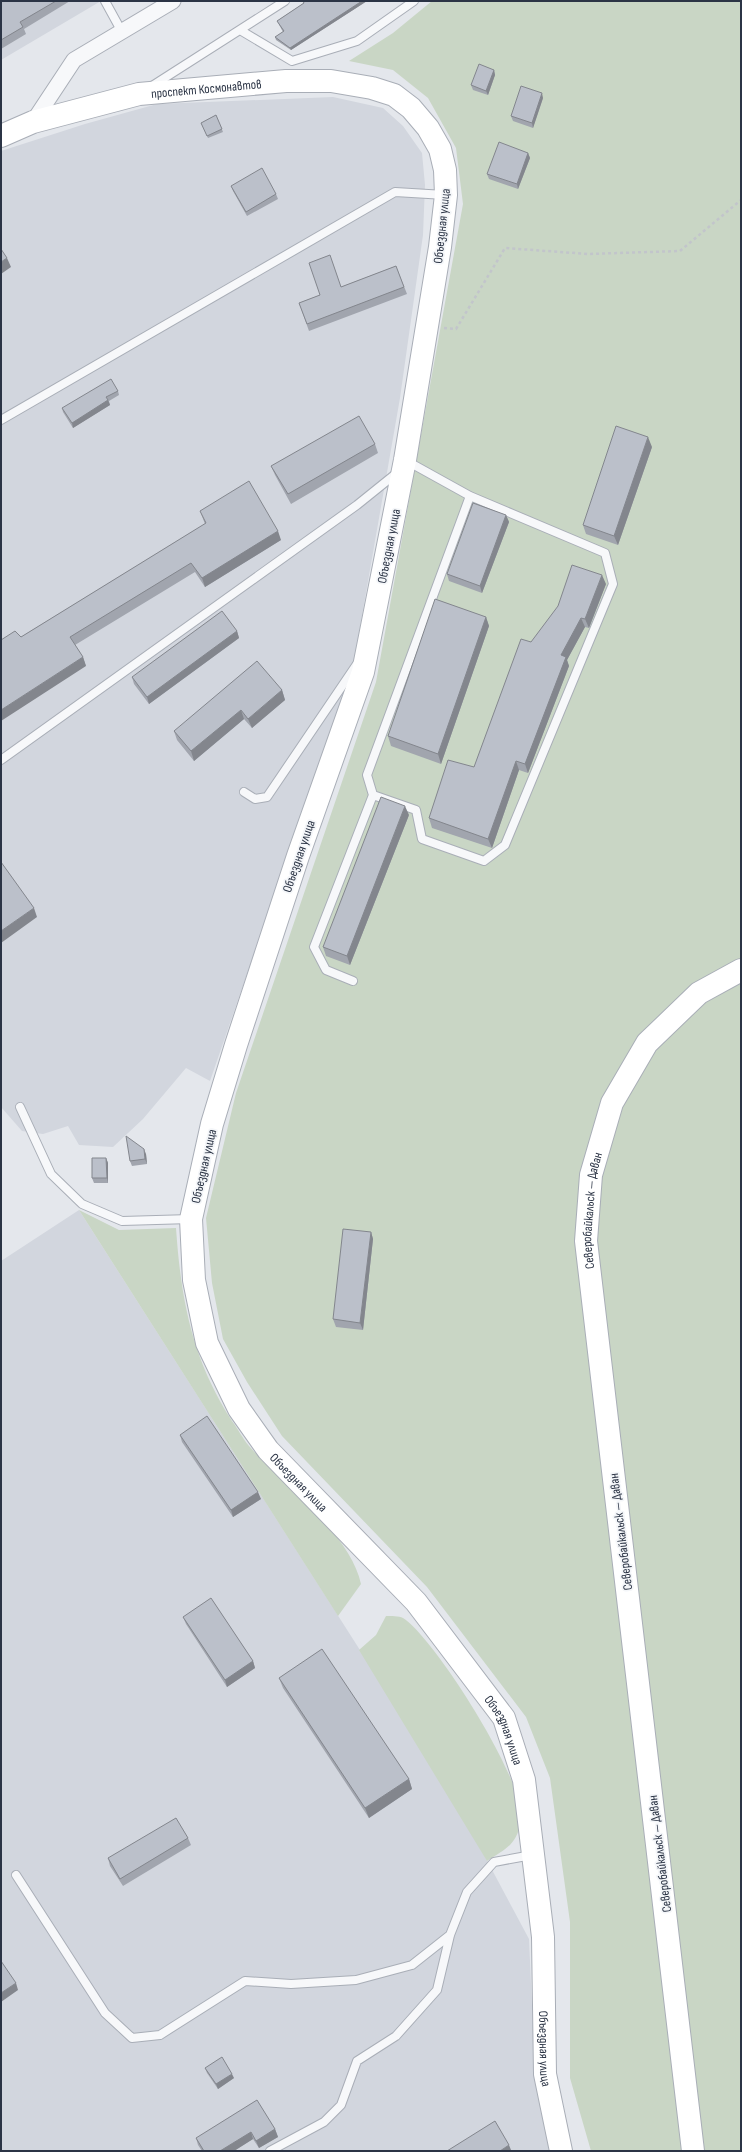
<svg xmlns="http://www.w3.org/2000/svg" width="742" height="2152" font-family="'Sofia Sans Condensed',sans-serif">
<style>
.built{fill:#d2d6de}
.green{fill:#c9d6c5}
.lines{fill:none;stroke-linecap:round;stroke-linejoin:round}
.lane-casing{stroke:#a9aeb7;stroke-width:10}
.street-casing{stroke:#a9aeb7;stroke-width:17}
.secondary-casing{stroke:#a9aeb7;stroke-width:24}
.path{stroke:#c2c5cb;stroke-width:2.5;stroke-dasharray:3 3;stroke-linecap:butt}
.lane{stroke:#f7f8fa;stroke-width:8}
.street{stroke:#f7f8fa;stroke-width:15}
.secondary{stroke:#fff;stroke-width:22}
.wall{fill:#a1a5ae}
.shaded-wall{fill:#83868d}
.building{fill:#bbc0ca;stroke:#83868d}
.labels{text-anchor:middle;stroke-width:3.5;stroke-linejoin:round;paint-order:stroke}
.street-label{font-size:13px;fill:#2b3445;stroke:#f4f6f9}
</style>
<rect width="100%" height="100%" fill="#e4e7ec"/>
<!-- built -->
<path class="built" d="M1,1H101L1,60Z
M333,97L383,108L403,126L422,153L425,185L423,235L400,398L353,667L210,1081L186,1068L143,1119L113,1147L79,1145L68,1126L43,1134L22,1131L1,1107V151L85,124L157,104Z
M79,1210L450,1791L529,1939L535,2074L550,2151H1V1261Z"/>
<!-- green -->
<path class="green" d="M432,1H741V2151H591L570,2078V1922L550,1778L526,1717L427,1587L282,1436L247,1382L223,1339L212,1283L206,1218L236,1093L376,682L463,204L456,148L428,98L393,70L349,61L393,33Z
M79,1210L119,1230L176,1228C181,1300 192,1359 232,1421C238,1429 243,1439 249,1446C283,1485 350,1533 361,1584L338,1616Z
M386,1616C391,1616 399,1616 403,1618C434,1637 530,1788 521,1822C516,1845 506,1849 487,1861L359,1650L376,1635Z"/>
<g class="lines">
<!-- lane casing -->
<g class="lane-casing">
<path id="lane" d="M105,1L122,32
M240,30L292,61L357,41L414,1
M152,86L285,1
M1,420L395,192L445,195
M405,460L470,496L605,553L613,584L505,845L484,861L422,839L416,810L373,795L367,775L470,496
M1,760L357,505L398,472
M244,792L255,799L267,797L357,664
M353,981L326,970L314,947L373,795
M20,1107L51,1174L82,1204L122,1221L191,1219
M16,1875L105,2013L132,2038L160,2035L245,1981L291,1984L356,1980L412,1965L450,1935
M270,2151L324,2122L341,2105L357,2061L396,2036L437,1990L450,1935L467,1892L494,1862L532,1855"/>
</g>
<!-- street casing -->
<g class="street-casing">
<path id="street" d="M33,122L74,60L173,1"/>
</g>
<!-- secondary casing -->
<g class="secondary-casing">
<g id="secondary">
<path id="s1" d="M1,136L33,122L139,94L286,81H331L372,88L394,95L411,108L428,128L440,149L445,170L446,195L440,247L405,460L363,672L298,856L236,1045L212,1124L191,1219L194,1280L207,1343L239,1409L268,1450L416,1602L504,1718L524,1780L543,1937L545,2074L561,2151"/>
<path id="s2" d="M693,2151L586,1241L591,1175L612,1103L647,1043L699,993L741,970"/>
</g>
</g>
<!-- path -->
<path class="path" d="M444,328L456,329L505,248L588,254L680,251L741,200"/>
<!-- lane -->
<use href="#lane" class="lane"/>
<!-- street -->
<use href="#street" class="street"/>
<!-- secondary -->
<use href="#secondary" class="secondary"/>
</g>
<!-- wall -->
<path class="wall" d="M2,1H70L24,29L26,34L1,49V2Z
M302,1H367L291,50L276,40L275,37L283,32L277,21L304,3Z
M494,70L495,75L488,95L473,90L471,85Z
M543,98L533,128L513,121L511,116Z
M216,115L223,132L208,138L201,123Z
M528,153L530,158L518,189L489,179L487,174Z
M231,186L276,194L278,199L247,216L233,191Z
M396,266L407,294L309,331L299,303Z
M118,391L119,395L109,401L110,405L73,428L63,412L62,408Z
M375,444L378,453L291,504L275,475L271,466Z
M652,447L618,545L586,534L583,525Z
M200,511L281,540L205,587L195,572L75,645L83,657L86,666L21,637L205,524Z
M506,515L509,522L482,593L449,581L447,574Z
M606,584L589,628L585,627L567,660L569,666L528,773L519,770L492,848L432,828L429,818L474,767L531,642Z
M486,617L489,626L441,764L391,746L388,736Z
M237,631L239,638L149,704L134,684L132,677Z
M282,690L285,700L252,728L244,719L194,761L177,740L174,731Z
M409,815L350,965L326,956L323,947Z
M146,1154L147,1164L132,1166L130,1161Z
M106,1158L108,1163V1183H94L92,1178Z
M371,1232L373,1239L363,1330L336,1327L333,1319Z
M180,1435L261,1499L233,1517L182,1442Z
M183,1617L253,1661L255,1668L227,1687L186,1624Z
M279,1678L409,1779L412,1789L369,1818L283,1688Z
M188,1838L191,1845L123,1886L110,1866L108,1858Z
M205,2068L234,2078L218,2089L207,2073Z
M275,2129L278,2137L259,2148L253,2139L234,2151H202L198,2145L196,2138Z"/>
<!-- shaded-wall -->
<path class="shaded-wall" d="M362,1H367L291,50L290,48Z
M494,70L495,75L488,95L486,91Z
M542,93L543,98L533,128L532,123Z
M528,153L530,158L518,189L517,184Z
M7,258L11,267L1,274V262Z
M108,400L110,405L73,428L72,423Z
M648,437L652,447L618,545L614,536Z
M506,515L509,522L482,593L480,586Z
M278,531L281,540L205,587L202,578Z
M602,575L606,584L589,628L585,619Z
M486,617L489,626L441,764L438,754Z
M581,618L585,627L567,660L569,666L528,773L525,764L561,655Z
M237,631L239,638L149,704L147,697Z
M83,657L86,666L1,721V710Z
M282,690L285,700L252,728L248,719Z
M241,710L244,719L194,761L191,751Z
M516,761L519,770L492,848L488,839Z
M405,806L409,815L350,965L347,956Z
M34,908L37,917L1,943V931Z
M144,1149L146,1154L147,1164L145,1159Z
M106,1158L108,1163V1183L107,1178Z
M371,1232L373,1239L363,1330L360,1323Z
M258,1492L261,1499L233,1517L231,1510Z
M253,1661L255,1668L227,1687L225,1680Z
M409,1779L412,1789L369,1818L365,1808Z
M16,1983L18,1990L1,2002V1993Z
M232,2074L234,2078L218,2089L216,2084Z
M275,2129L278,2137L259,2148L256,2141Z
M251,2132L253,2139L234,2151H220Z
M509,2145L511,2150L509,2151H500Z"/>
<!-- building -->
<path class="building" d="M2,1H56L20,22L23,27L1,40V2Z
M303,1H362L290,48L275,37L284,31L277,21L304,3Z
M479,64L494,70L486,91L471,85Z
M521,86L542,93L532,123L511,116Z
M216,115L222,129L207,136L201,123Z
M499,142L528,153L517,184L487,174Z
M262,168L276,194L246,212L231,186Z
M1,249L7,258L1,262Z
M330,255L341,287L396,266L404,287L307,324L299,303L320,295L309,263Z
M111,379L118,391L106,397L108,400L72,423L62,408Z
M359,416L375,444L288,494L271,466Z
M616,426L648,437L614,536L583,525Z
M249,481L278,531L202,578L191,563L70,637L83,657L1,710V640L15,631L21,637L206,523L200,511Z
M473,503L506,515L480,586L447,574Z
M572,565L602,575L585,619L581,618L561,655L566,657L525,764L516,761L488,839L429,818L448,760L474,767L521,639L531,642L558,606Z
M435,599L486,617L438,754L388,736Z
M222,611L237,631L147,697L132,677Z
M257,661L282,690L248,719L241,710L191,751L174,731Z
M381,797L405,806L347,956L323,947Z
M1,862L34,908L1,931Z
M126,1136L144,1149L145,1159L130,1161Z
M92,1158H106L107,1178H92Z
M343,1229L371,1232L360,1323L333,1319Z
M207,1416L258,1492L231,1510L180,1435Z
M211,1598L253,1661L225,1680L183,1617Z
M322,1649L409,1779L365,1808L279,1678Z
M176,1818L188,1838L120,1879L108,1858Z
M1,1961L16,1983L1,1993Z
M222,2057L232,2074L216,2084L205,2068Z
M257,2100L275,2129L256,2141L251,2132L220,2151H204L196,2138Z
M495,2121L509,2145L500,2151H447Z"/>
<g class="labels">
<!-- street labels -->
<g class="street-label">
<text dy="5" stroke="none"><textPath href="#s1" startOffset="212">проспект Космонавтов</textPath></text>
<text transform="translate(441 226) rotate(-84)" y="5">Объездная улица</text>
<text transform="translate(388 546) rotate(-79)" y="5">Объездная улица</text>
<text transform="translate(298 856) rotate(-71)" y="5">Объездная улица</text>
<text transform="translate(203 1166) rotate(-77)" y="5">Объездная улица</text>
<text dy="5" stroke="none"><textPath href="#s2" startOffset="947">Северобайкальск — Даван</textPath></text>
<text dy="5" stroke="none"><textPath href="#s1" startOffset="1872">Объездная улица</textPath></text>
<text transform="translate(620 1532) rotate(-97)" y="5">Северобайкальск — Даван</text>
<text dy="5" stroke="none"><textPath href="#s1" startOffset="2196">Объездная улица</textPath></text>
<text transform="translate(659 1854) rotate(-97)" y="5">Северобайкальск — Даван</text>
<text dy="5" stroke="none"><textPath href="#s1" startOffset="2520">Объездная улица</textPath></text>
</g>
</g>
<!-- border -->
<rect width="742" height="2152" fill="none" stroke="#2b3445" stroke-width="4"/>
</svg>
